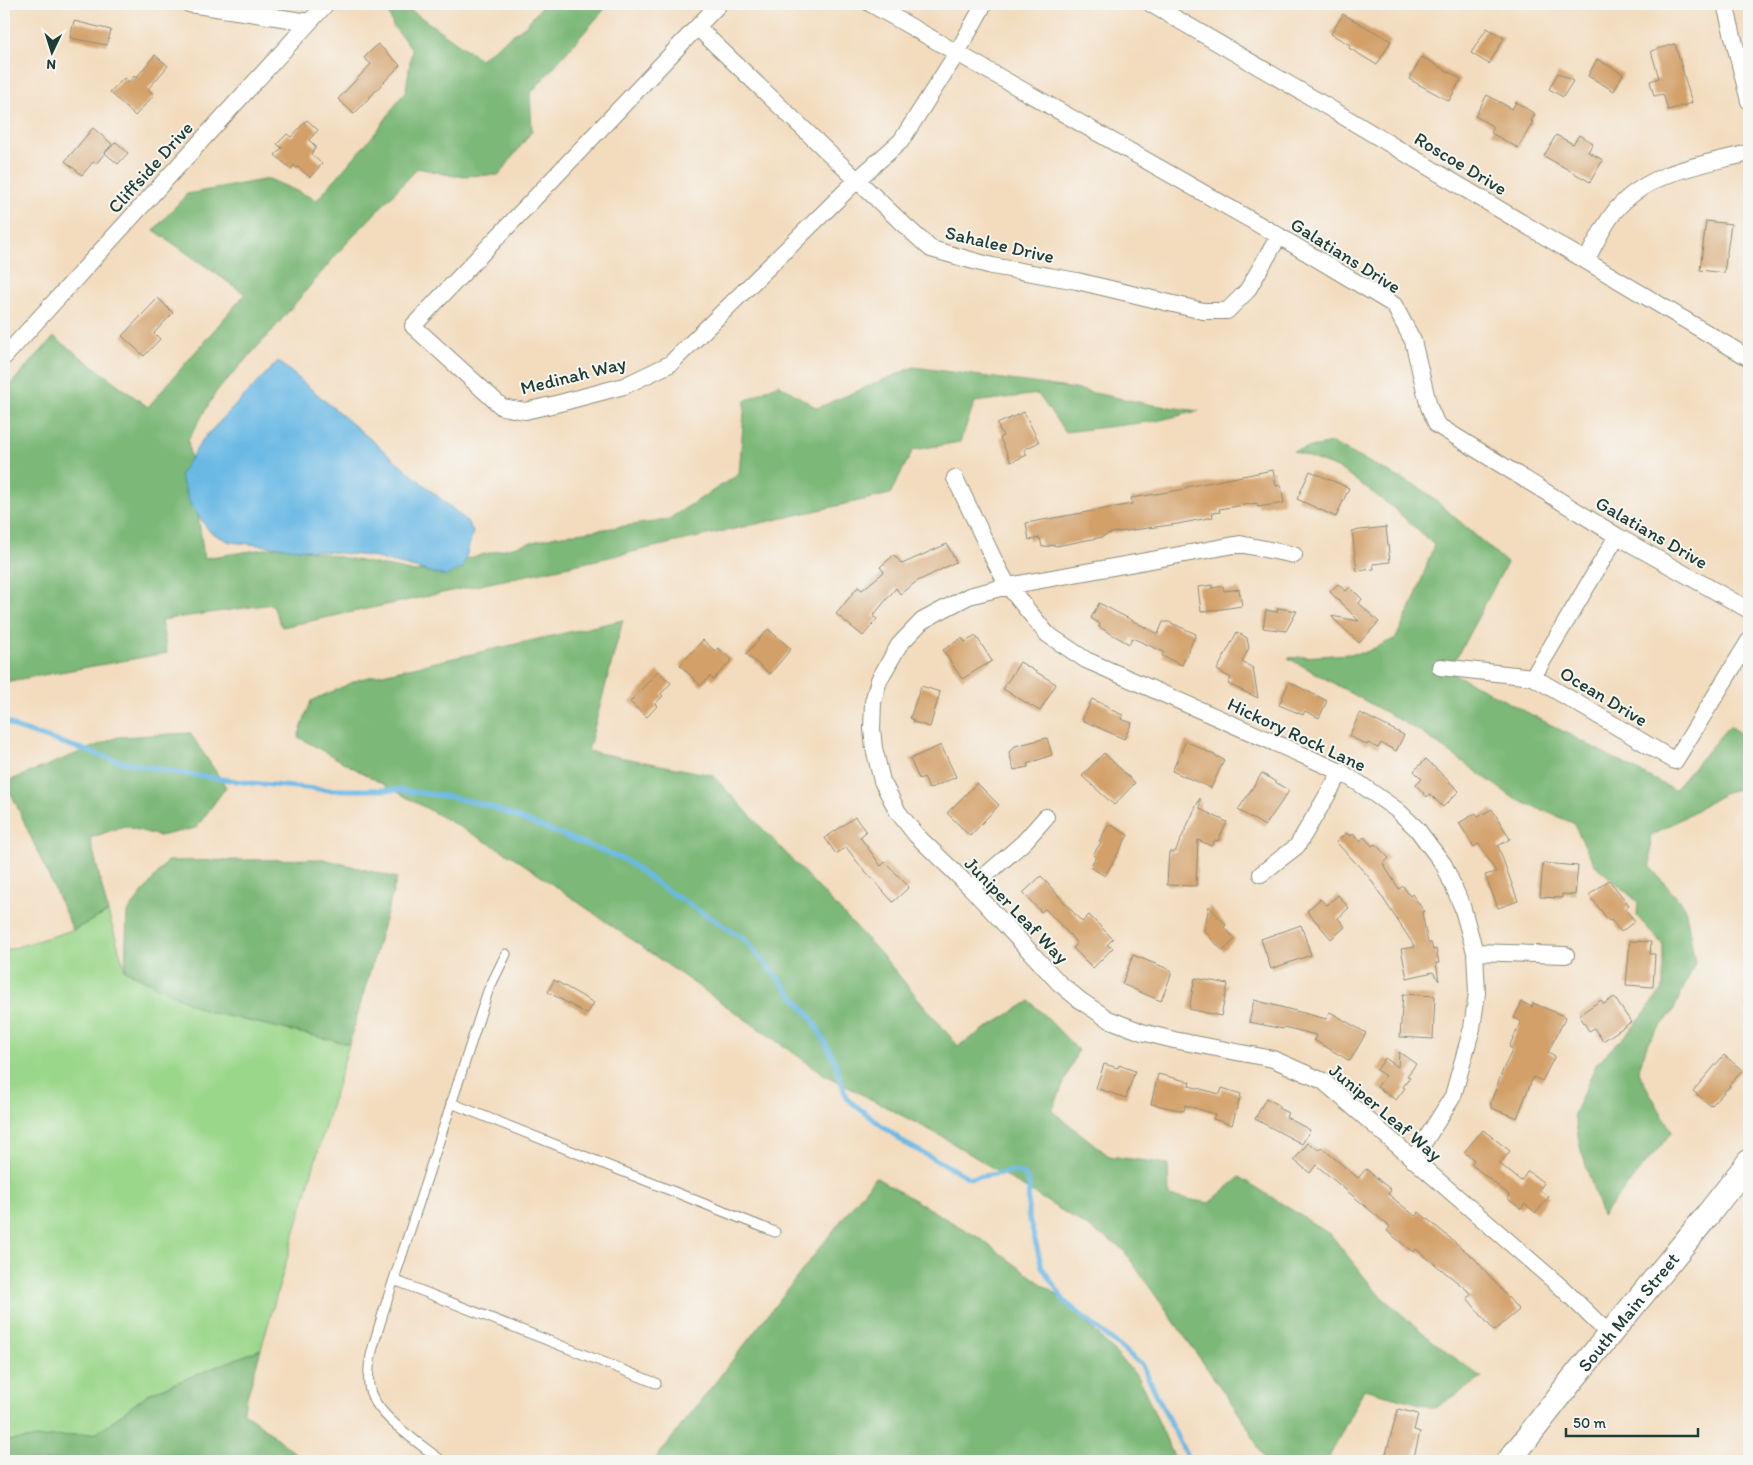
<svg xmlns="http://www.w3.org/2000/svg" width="1753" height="1465" font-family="Itim,sans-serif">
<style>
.green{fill:#9bd78b;stroke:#5d8a60}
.forest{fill:#7cb877;stroke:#4e7a56}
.water{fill:#6ab9e5;stroke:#447b8c}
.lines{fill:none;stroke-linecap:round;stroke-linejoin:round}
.stream{stroke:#6ab9e5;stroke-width:5}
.building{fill:#d3a069}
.service-casing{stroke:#898c79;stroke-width:11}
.minor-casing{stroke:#898c79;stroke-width:18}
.secondary-casing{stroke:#898c79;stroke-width:26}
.service{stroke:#fff;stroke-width:9}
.minor{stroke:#fff;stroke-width:16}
.secondary{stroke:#fff;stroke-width:24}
.labels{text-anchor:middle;stroke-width:4;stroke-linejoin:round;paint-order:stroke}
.street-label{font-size:19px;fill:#1f3d34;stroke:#f6f6f2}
</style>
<rect width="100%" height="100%" fill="#f6f6f2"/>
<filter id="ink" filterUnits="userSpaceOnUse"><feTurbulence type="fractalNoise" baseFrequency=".02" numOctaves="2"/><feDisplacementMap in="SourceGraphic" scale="10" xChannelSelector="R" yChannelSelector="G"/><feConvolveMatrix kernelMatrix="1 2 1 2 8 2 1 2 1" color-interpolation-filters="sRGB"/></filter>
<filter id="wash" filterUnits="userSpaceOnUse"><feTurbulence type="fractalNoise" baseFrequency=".0096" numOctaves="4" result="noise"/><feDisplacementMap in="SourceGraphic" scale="20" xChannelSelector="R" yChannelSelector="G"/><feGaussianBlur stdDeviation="1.12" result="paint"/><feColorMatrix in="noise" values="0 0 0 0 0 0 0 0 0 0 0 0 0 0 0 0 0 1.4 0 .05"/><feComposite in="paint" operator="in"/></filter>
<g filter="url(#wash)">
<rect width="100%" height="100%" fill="#f3dcbe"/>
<!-- green -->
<path class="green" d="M108,912L125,970L205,1011L349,1044L261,1349L148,1394L97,1433L4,1441V951L73,930Z"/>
<!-- forest -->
<path class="forest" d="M386,4H402L480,59L526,25L544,4H609L530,94L532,131L499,175L454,176L418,168L342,248L271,332L216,392L188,440L204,558L285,546L415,572L556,536L667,520L739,474L745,401L778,384L817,408L914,367L1069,388L1153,405L1199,411L1156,421L1065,432L1038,394L975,402L960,442L913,450L890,494L565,567L282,627L272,604L161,620L167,653L4,682V391L54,337L148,407L245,294L154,230L187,194L269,179L317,200L377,131L406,90L412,49L393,26Z
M1332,443L1425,491L1507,563L1449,671L1674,790L1729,726L1749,739V788L1729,791L1650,837L1651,868L1685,907L1695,963L1672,1013L1648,1042L1638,1072L1672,1132L1602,1216L1581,1150L1574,1114L1597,1063L1635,1025L1663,989V945L1637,916L1638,902L1595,865L1573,823L1515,799L1421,732L1288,658L1364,653L1396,638L1415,598L1434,545L1391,506L1340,469L1293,451Z
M623,620L588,751L712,775L881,954L958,1046L1030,1001L1078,1050L1052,1111L1109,1156L1168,1164L1169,1196L1209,1203L1240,1177L1331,1235L1378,1294L1435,1343L1482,1378L1435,1408L1364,1389L1327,1461H1265L1247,1425L1122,1248L941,1136L825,1075L512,856L298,737L311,701L360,679Z
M190,733L226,787L196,828L159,836L124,826L90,838L108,912L73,930L6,782L118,737Z
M324,859L397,878L349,1044L205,1011L125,970L127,913L167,861Z
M875,1177L979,1238L1069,1304L1139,1378L1176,1461H654Z
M261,1349L243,1411L305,1461H4V1441L97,1433L148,1394Z"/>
<!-- water -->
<path class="water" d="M278,361L467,521L473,532L463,568L446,576L369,556L230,542L210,532L190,504L180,475L203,439Z"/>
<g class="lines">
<!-- stream -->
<path class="stream" d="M4,720L17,728L118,761L185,774L251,783L328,790H400L451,797L489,806L625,860L660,886L744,939L811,1017L833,1057L847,1099L906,1144L970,1178L1015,1171L1026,1177L1029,1184L1028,1214L1042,1267L1065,1302L1142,1365L1189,1461"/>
</g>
<g id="blocks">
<!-- building -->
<path class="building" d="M1343,14L1391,41L1377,65L1349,48L1350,45L1331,34Z
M74,21L111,30L107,45L70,38Z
M1487,28L1504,38L1489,64L1471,53Z
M378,44L400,65L354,114L338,99L371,64L364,58Z
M1675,44L1692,103L1668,110L1663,94L1654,96L1650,81L1659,78L1651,51Z
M155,55L168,66L148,89L154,95L135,116L110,92L124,78L129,82L134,76L136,78Z
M1422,57L1461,79L1449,101L1409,79Z
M1597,59L1623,74L1614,91L1588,76Z
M1558,73L1573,81L1563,97L1549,89Z
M1487,95L1512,109L1516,102L1535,114L1531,121L1533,122L1518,148L1491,133L1494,127L1475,116Z
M307,120L318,130L309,140L316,147L311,154L322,164L310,177L298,167L297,168L294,165L291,169L275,155L282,148L277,144L287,134L291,137Z
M93,128L112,144L96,164L93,162L82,175L65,161Z
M1556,135L1573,144L1579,135L1593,143L1588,152L1603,160L1590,182L1544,156Z
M116,142L128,153L118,164L105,153Z
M1706,221L1731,224L1724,273L1700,270Z
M158,298L173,313L154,333L160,339L144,356L122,336Z
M1024,412L1039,442L1024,450L1027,455L1011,462L1000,438L1003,436L997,424Z
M1273,470L1276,486L1281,485L1284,503L1258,507L1257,503L1219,509L1220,512L1212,513L1213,517L1178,524L1111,533L1103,536V537L1056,546L1055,545L1042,547L1040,538L1029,540L1026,523L1132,504L1131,498L1186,489V487Z
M1310,471L1349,488L1336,517L1297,499Z
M1386,527L1390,562L1373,564L1374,569L1357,571L1352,531Z
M947,544L956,562L916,582L900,594L896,588L873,616L877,619L863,636L836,614L858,587L862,590L884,572L880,567L894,555L902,564Z
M1338,584L1346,591L1350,587L1362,599L1359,603L1379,622L1359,643L1331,616L1359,621L1330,592Z
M1212,585V588L1223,586L1224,591L1239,589L1242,606L1201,612L1198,587Z
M1099,603L1158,634L1163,622H1169L1196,634L1182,665L1162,656L1164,652L1132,638L1129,644L1099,627L1100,624L1091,618Z
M1278,608L1297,611L1286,631L1263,628L1266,610L1277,612Z
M768,629L791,649L770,674L746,654Z
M1237,632L1247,638L1249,648L1242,662L1253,668L1258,698L1228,684L1231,678L1217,670Z
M976,636L992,661L962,679L943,650L962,638L965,642Z
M703,640L715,651L718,648L732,660L713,680L710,676L701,686L680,665Z
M1020,662L1056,684L1040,711L1003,689Z
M658,671L671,683L661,694L663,696L655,704L657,706L647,717L630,702Z
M1289,682L1327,701L1319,718L1305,711L1303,715L1279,705Z
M921,686L940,692L930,727L913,722L914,720L910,718Z
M1092,699L1109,707V709L1123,715L1121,719L1132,723L1124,739L1082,720Z
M1360,713L1404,735L1396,751L1381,743L1378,748L1368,743L1367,745L1349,736Z
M1047,738L1052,755L1027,764L1028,767L1014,770L1009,752L1015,746Z
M1186,741L1224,760L1211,788L1172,771Z
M941,745L956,777L929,789L924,777L919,779L910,759Z
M1104,753L1135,783L1114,805L1082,776Z
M1426,759L1459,791L1443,807L1430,794L1427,797L1416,785L1422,779L1414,771Z
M1262,773L1289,791L1265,826L1238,810Z
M977,783L999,805L970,836L947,813Z
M1200,798V809L1227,822L1218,841L1215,840L1211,846L1198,840L1196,886L1167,885L1169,852H1175Z
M1492,809L1510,839L1498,846L1518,901L1498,908L1485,875L1496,872L1479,844L1474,847L1459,823L1476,813L1478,817Z
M855,817L866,832L860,837L881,866L885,862L909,887L893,902L858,863L846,847L836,854L825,838Z
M1109,824L1128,835L1105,876L1090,867L1096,857L1093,855L1101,842L1099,841Z
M1346,833L1351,836L1353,834L1360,841L1364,837L1372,846L1375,844L1389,858L1383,864L1399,889L1403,886L1410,896L1412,894L1424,911L1422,913L1428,943H1431L1433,950L1436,949L1439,963H1436L1439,981L1433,972L1407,978L1401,949L1415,947L1369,877L1336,842Z
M1543,863L1578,866L1575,895L1562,894V898L1540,897Z
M1041,876L1082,922L1089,915L1113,939L1107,945L1113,948L1093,968L1073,948L1077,944L1070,935L1045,909L1041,912L1023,893Z
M1609,880L1629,905L1625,909L1635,921L1621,932L1611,920L1609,921L1589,895Z
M1338,895L1349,908L1338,918L1345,927L1331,939L1307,911L1320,899L1327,905Z
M1209,906L1226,925L1224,927L1235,939L1223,951L1204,931Z
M1301,925L1311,955L1271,969L1261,939Z
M1630,941L1651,942L1650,954H1655L1653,987L1626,985Z
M1133,955L1171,970V975L1161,1001L1122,984Z
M1195,978L1228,984L1221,1016L1189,1009Z
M554,980L594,1003L587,1014L548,992Z
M1403,994L1435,996L1433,1039L1400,1037Z
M1614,997L1631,1022L1603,1041L1594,1028L1589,1031L1579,1015L1601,1000L1604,1004Z
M1254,1000L1326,1019L1330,1012L1366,1033L1350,1061L1314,1040L1316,1035L1284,1027L1283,1029L1249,1022Z
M1522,1002L1532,1007L1533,1003L1566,1017L1548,1052L1555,1056L1542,1081L1533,1077L1517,1118L1491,1108V1102L1504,1067L1513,1049L1509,1047L1521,1021L1514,1018Z
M1399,1052L1416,1064L1407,1076L1410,1077L1403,1087L1405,1088L1396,1100L1377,1087L1385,1076L1377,1070L1385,1058L1398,1067Z
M1724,1055L1742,1070L1729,1085L1730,1086L1711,1106L1693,1091Z
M1104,1064L1118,1068L1119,1065L1135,1071L1126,1098L1096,1088Z
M1158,1074L1190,1082L1189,1086L1220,1094L1222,1088L1241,1094L1232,1125L1213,1119L1215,1114L1185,1105L1184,1111L1151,1104Z
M1266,1098L1279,1105L1278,1108L1288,1113L1286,1117L1310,1130L1302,1144L1255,1119Z
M1483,1130L1510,1151L1500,1164L1521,1181L1528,1171L1544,1183L1539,1190L1549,1197L1536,1213L1525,1204L1521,1209L1507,1198L1509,1195L1471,1164L1474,1160L1464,1152Z
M1308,1143L1319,1150L1321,1147L1358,1178L1366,1169L1391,1190L1388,1194L1415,1216L1419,1212L1475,1259L1519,1310L1494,1331L1467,1298L1472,1294L1416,1249L1413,1252L1387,1231L1390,1227L1316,1165L1310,1173L1294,1160Z
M1398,1409L1418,1414L1414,1430L1420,1432L1413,1461H1384Z"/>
</g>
</g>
<g filter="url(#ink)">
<use href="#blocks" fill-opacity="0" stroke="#898c79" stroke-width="1"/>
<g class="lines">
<!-- service casing -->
<g class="service-casing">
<path id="service" d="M451,1103L775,1232
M394,1280L656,1383
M442,1461C421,1444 371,1413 369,1385C366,1361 377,1336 383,1313L488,991L506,954"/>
</g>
<!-- minor casing -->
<g class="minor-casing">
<path id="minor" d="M189,4L309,22
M719,4L413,326L502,407L525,411L556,404L624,386L670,364L857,180L901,141L957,53L984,4
M871,4L1279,236L1394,305L1413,341L1429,407L1437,425L1617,536L1749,610
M1151,4L1321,103L1749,358
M1725,4L1749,101
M697,27L902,223L931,249L992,266L1077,281L1203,311H1227L1247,291L1279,236
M1586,261C1595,244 1603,226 1615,211C1648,171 1702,165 1749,153
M4,357L326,4
M955,478L994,560L1008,586L1047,634L1086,660L1341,772L1360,784L1397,810L1417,829L1444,865L1462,906L1475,952L1477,993L1472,1028L1453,1096L1413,1160
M1617,536L1533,677L1675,761L1749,641
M1294,555L1240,544L1008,586L969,596L944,609L922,621L899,645L879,680L873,702L872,729L874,748L882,781L898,812L916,835L971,888L1059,983L1081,1001L1108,1019L1142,1032L1174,1040L1273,1059L1323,1081L1561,1287L1609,1334
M1440,667L1533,677
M1261,874L1297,846L1341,772
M971,888L1024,842L1046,817
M1475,952L1566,955"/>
</g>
<!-- secondary casing -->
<g class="secondary-casing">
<g id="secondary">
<path id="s1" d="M1509,1461L1572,1380L1706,1217L1749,1162"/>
</g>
</g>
<!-- service -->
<use href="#service" class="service"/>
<!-- minor -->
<use href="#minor" class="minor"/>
<!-- secondary -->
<use href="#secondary" class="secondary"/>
</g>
</g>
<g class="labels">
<!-- street labels -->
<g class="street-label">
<text transform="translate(1461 163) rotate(31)" y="7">Roscoe Drive</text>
<text transform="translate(150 167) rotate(-48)" y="7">Cliffside Drive</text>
<text transform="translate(1000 244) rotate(13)" y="7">Sahalee Drive</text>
<text transform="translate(1346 255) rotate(32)" y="7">Galatians Drive</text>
<text transform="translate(573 375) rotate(-14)" y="7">Medinah Way</text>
<text transform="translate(1652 532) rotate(30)" y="7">Galatians Drive</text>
<text transform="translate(1604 696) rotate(31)" y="7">Ocean Drive</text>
<text transform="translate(1297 734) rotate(25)" y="7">Hickory Rock Lane</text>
<text transform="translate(1017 910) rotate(46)" y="7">Juniper Leaf Way</text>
<text transform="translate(1386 1112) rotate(40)" y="7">Juniper Leaf Way</text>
<text dy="7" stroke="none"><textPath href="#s1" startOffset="191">South Main Street</textPath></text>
</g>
</g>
<!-- margin -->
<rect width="1753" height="1465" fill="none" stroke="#f6f6f2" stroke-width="20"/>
<!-- north arrow -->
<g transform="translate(52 52) rotate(184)" stroke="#f6f6f2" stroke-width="4" paint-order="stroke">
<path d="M0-4L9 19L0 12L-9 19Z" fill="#1f3d34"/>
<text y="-8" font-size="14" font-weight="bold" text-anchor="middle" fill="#1f3d34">N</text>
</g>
<!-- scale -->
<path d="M1566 1428v8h132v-8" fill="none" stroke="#1f3d34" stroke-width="2.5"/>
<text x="1573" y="1428" font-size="15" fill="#1f3d34" stroke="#f6f6f2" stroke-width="4" paint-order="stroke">50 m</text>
</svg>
